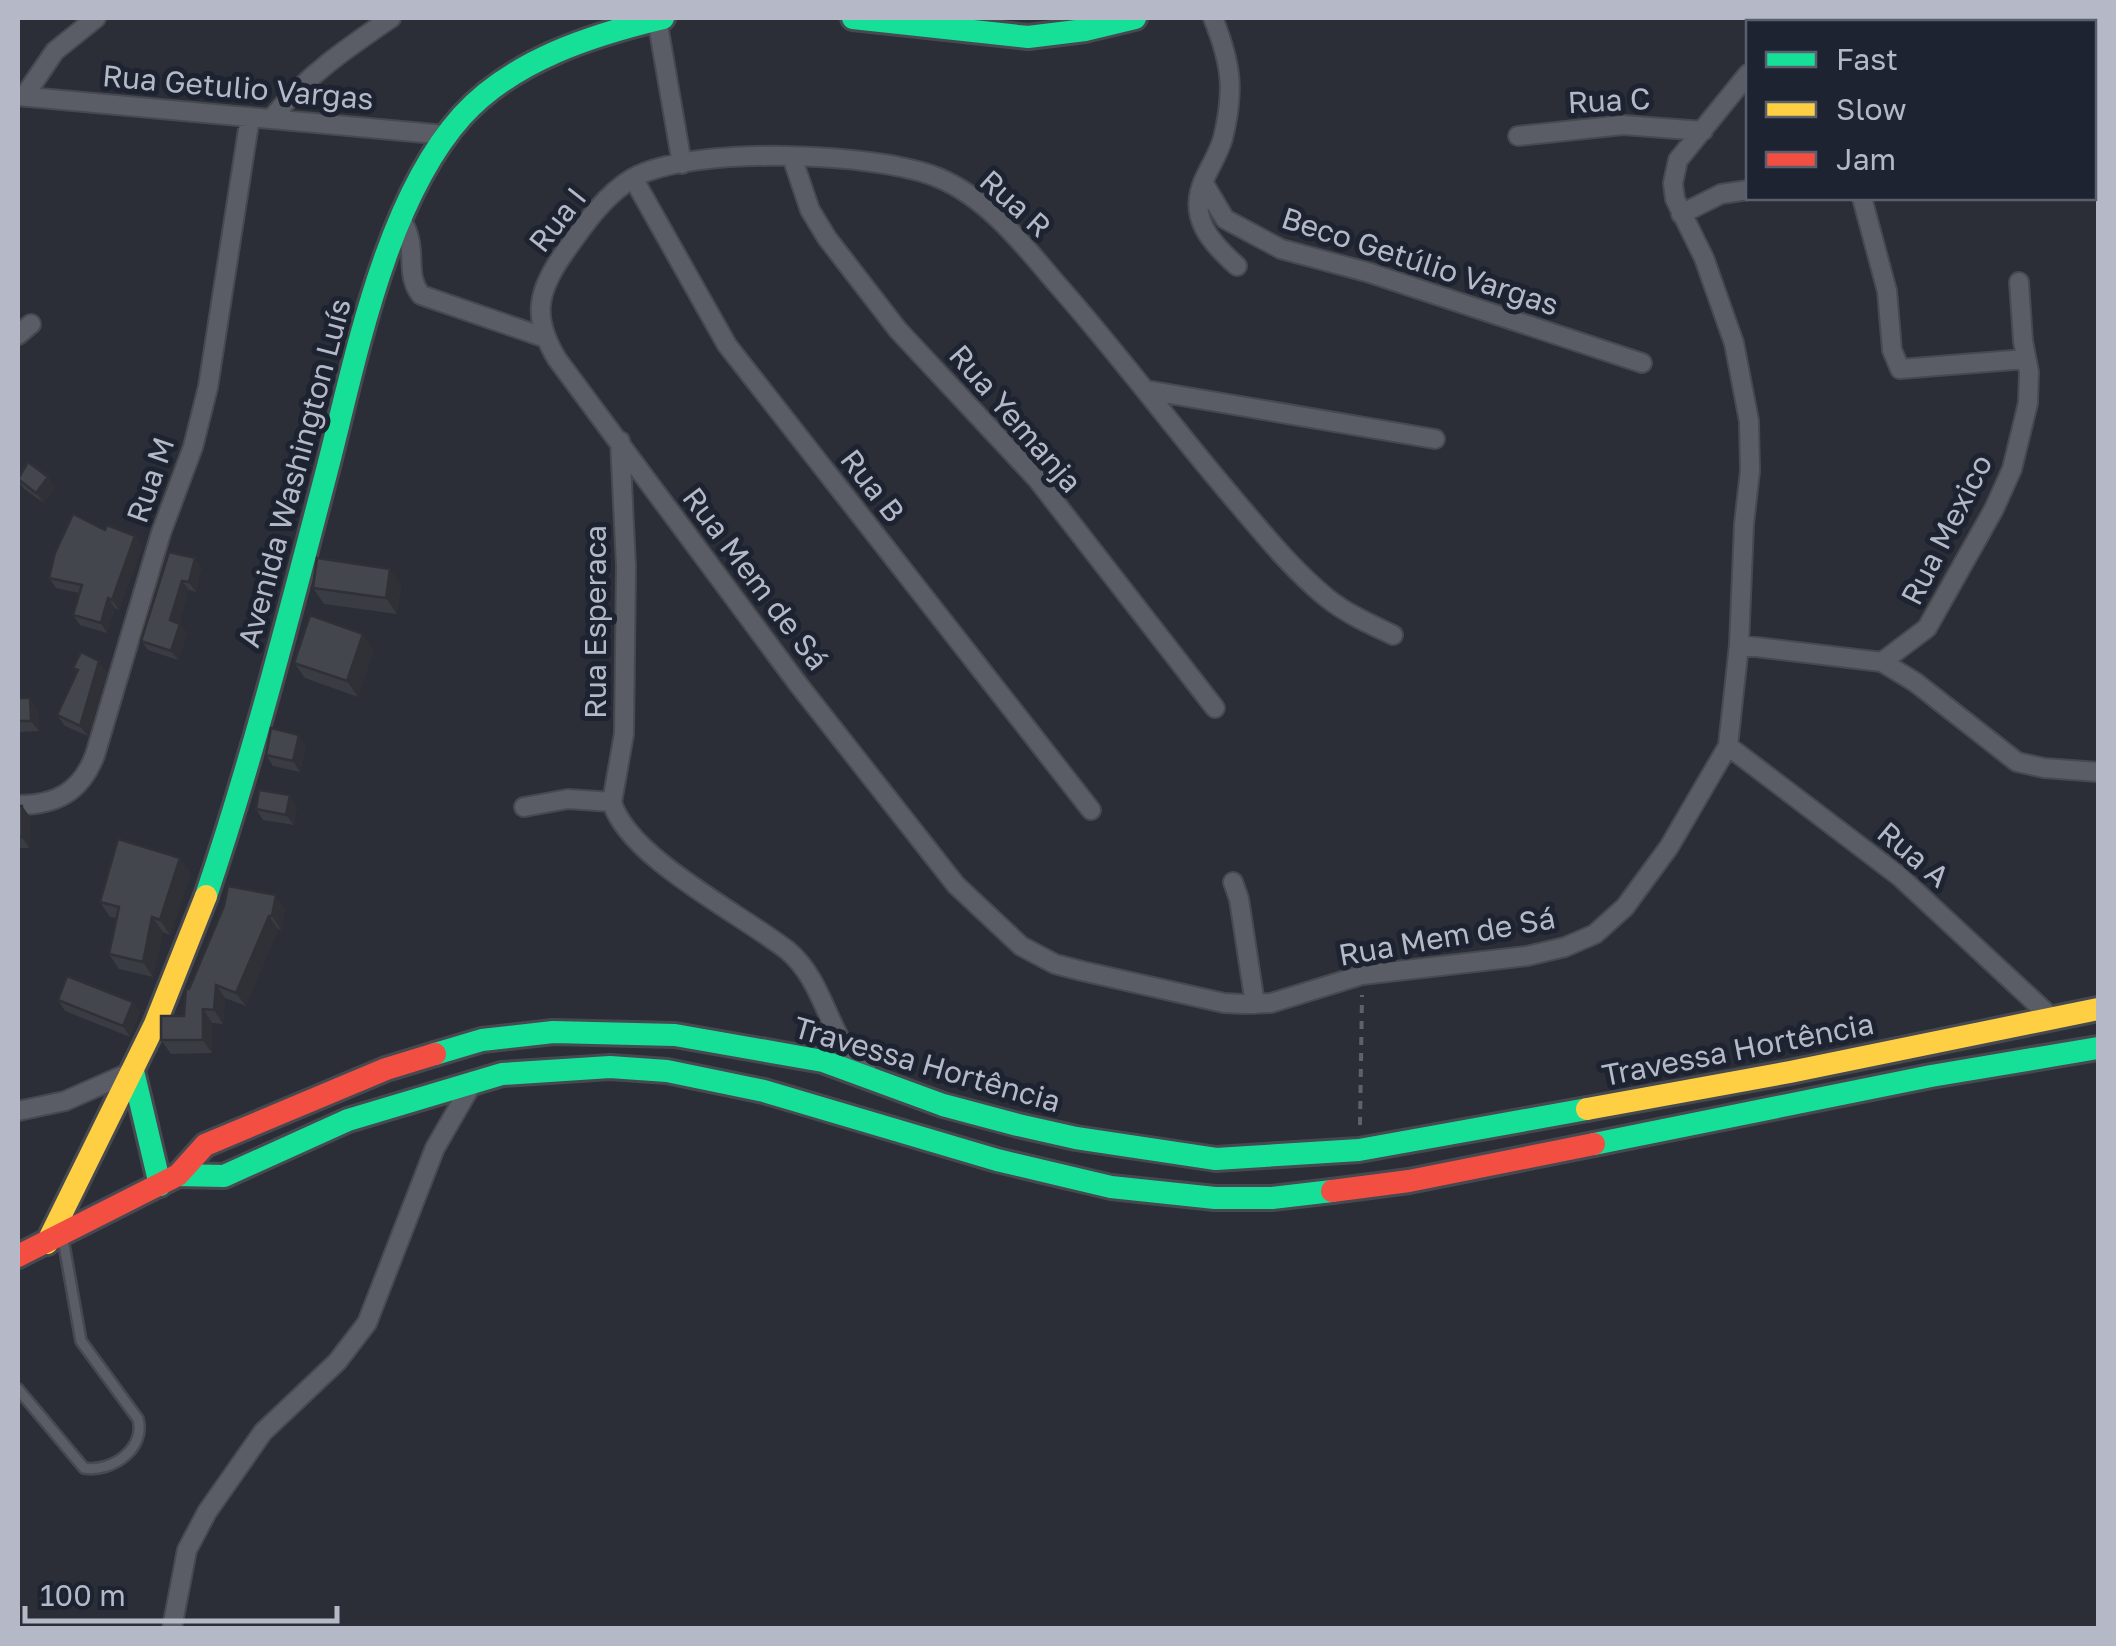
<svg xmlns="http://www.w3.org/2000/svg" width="2116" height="1646" font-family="'Golos Text',sans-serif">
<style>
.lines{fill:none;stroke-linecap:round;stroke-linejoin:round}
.lane-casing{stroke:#474950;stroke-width:14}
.street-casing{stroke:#474950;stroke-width:22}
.fast-casing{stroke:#474950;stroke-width:28}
.slow-casing{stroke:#474950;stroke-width:28}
.jam-casing{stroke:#474950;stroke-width:28}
.path{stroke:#5d6168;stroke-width:4;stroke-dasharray:8 8;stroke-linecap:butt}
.lane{stroke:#5a5d65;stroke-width:9}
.street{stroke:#5a5d65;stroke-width:18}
.fast{stroke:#16e098;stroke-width:22}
.slow{stroke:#ffcf43;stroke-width:22}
.jam{stroke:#f24e42;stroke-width:22}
.wall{fill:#3a3c43}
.shaded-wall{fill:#303137}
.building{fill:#44464e;stroke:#303137;stroke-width:2.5}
.labels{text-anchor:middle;stroke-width:10;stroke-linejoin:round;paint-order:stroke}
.street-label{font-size:30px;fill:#b5b9c7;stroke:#1e2331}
</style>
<rect width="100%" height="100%" fill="#2b2e37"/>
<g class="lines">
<!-- lane casing -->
<g class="lane-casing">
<path id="lane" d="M18,1389L84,1468C112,1473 146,1448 138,1419L81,1341L63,1239"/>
</g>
<!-- street casing -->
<g class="street-casing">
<path id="street" d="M1213,18C1231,63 1235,89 1223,138C1219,153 1210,166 1204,180C1187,217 1211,243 1237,266
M657,19L682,164
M1767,22V18
M25,95L55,51L96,18
M18,96L446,135
M272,118C306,76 347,48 391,18
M1518,136L1623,125L1703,131
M792,157L810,210L827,238L898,330L1037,479L1215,708
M633,178L727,345L1091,810
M1203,182L1225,219L1281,249L1367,272L1642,363
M1862,198L1887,291L1892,350L1900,369L2026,359
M1681,214L1721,194L1748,190
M401,219C420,250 403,272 421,295L543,337
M18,335L31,324
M1146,390L1435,439
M1393,635C1370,624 1347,614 1327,598C1294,571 1266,537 1239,505C1176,432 1120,355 1056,283C1023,244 987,198 939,178C877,152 692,145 633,178C603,196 582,228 562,256C536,294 533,319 557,359L798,684L956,885L1021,946L1055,964L1082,971L1224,1003L1243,1004L1271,1003L1362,975L1527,956L1565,947L1595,934L1625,907L1669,847L1728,746L1739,645L1744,524L1750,471L1749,421L1734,343L1704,258L1675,199L1673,183L1678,160L1748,74
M1739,645L1882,662L1915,682L2017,762L2044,768L2098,772
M1882,662L1927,628L1994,509L2012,469L2028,403L2029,372L2023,341L2019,282
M1728,746L1899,876L2051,1017
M612,802L624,734L626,566L620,441
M18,805C56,805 81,792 95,755L161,533L193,447L208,387L250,117
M524,807L568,799L612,802C627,857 741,914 787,950C828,984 827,1042 867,1071
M1233,882L1239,899L1255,1004
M18,1111L65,1101L133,1071
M172,1628L187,1550L207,1512L263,1432L337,1362L367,1323L435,1148L472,1084"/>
</g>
<!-- fast casing -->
<g class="fast-casing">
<path id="fast" d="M853,18L1028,37L1085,30L1135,18
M206,896C253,757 289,615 326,474C355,363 384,203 462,116C513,60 592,35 663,18
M435,1054L482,1040L553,1032L675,1035L823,1061L943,1105L1018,1125L1076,1138L1216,1159L1359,1150L1587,1109
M133,1071L160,1185
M1594,1144L1931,1076L2098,1048
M178,1175L224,1176L348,1120L502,1074L610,1067L667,1071L764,1091L997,1160L1111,1187L1215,1198H1272L1332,1191"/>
</g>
<!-- slow casing -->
<g class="slow-casing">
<path id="slow" d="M1587,1109L1790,1072L2098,1009
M47,1243L155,1024L206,896"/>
</g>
<!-- jam casing -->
<g class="jam-casing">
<path id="jam" d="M1332,1191L1409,1181L1594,1144
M18,1256L178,1175L205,1145L386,1069L435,1054"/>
</g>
<!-- path -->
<path class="path" d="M1360,1125L1362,995"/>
<!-- lane -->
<use href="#lane" class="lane"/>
<!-- street -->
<use href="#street" class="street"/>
<!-- fast -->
<use href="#fast" class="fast"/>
<!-- slow -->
<use href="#slow" class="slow"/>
<!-- jam -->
<use href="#jam" class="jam"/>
</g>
<!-- wall -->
<path class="wall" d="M48,477L55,487L44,503L24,489L18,480Z
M105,530L135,536L142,546L119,610L115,608L107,633L80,625L73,615L79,593L56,588L49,578Z
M195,558L201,568L196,592L189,590L179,623L187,633L178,660L148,650L141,641Z
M401,585L397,614L324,604L313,588Z
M374,650L358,697L305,678L294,663Z
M73,668L107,672L88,736L65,726L57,715L77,673Z
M18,698L38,709L39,731L18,732Z
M306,745L300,772L273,766L266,755Z
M18,806H22L30,817L29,848H18Z
M297,806L294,825L263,820L256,809Z
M191,873L170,935L163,932L153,977L119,969L109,954L116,918L110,917L100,902Z
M224,906L285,908L281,930L278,929L246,1006L225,998L223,1024L212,1023V1053L171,1054L161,1040L184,1016L189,989Z
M58,1000L133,1002L140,1012L130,1037L65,1011Z"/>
<!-- shaded-wall -->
<path class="shaded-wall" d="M48,477L55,487L44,503L36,493Z
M135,536L142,546L119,610L112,600Z
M195,558L201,568L196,592L189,582Z
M390,569L401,585L397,614L386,598Z
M182,581L189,590L177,630L170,620Z
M108,598L115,608L107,633L101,623Z
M180,624L187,633L178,660L171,651Z
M363,634L374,650L358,697L347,681Z
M99,661L107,672L88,736L80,726Z
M30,698L38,709L39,731L31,721Z
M299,735L306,745L300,772L293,761Z
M290,795L297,806L294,825L286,815Z
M22,806L30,817L29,848L22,837Z
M180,858L191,873L170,935L160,920Z
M276,895L285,908L281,930L272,916Z
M269,916L278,929L246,1006L236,993Z
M152,917L163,932L153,977L143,962Z
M216,985L225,998L223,1024L214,1010Z
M133,1002L140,1012L130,1037L123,1026Z
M203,1009L212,1023V1053L203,1040Z"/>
<!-- building -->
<path class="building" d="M28,462L48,477L36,493L18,479Z
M73,514L105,530L107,525L135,536L112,600L108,598L101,623L73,615L82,585L49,578L55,553Z
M169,552L195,558L189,582L182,581L170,620L180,624L171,651L141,641Z
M317,558L390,569L386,598L313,588Z
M310,615L363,634L347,681L294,663Z
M81,652L99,661L80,726L57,715L78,670L73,668Z
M18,698H30L31,721H18Z
M271,728L299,735L293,761L266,755Z
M259,790L290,795L286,815L256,809Z
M18,806H22V837H18Z
M118,839L180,858L160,920L152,917L143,962L109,954L119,907L100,902Z
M228,886L276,895L272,916H269L236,993L216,985L214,1010L203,1009V1040H161V1016H184L186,989H189L224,906Z
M67,976L133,1002L123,1026L58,1000Z"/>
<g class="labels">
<!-- street labels -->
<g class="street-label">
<text transform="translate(238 88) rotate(5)" y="10">Rua Getulio Vargas</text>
<text transform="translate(1609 101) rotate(-3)" y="10">Rua C</text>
<text transform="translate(1015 204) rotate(42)" y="10">Rua R</text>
<text transform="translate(558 220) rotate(-52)" y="10">Rua I</text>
<text transform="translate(1420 262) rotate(18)" y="10">Beco Getúlio Vargas</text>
<text transform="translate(1015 419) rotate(49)" y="10">Rua Yemanja</text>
<text transform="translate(295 473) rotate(-75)" y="10">Avenida Washington Luís</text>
<text transform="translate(151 480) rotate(-71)" y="10">Rua M</text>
<text transform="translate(872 486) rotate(52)" y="10">Rua B</text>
<text transform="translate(1947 530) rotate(-63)" y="10">Rua Mexico</text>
<text transform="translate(755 579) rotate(53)" y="10">Rua Mem de Sá</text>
<text transform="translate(596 622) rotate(-90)" y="10">Rua Esperaca</text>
<text transform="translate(1913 855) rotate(40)" y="10">Rua A</text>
<text transform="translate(1447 937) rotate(-10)" y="10">Rua Mem de Sá</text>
<text transform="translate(1738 1050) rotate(-11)" y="10">Travessa Hortência</text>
<text transform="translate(927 1065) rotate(16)" y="10">Travessa Hortência</text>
</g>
</g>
<!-- border -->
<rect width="2116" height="1646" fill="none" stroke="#b5b9c7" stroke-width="40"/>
<!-- legend -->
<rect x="1746" y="20" width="350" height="180" fill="#1e2331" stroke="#5a5f6d" stroke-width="2.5"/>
<rect x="1766" y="52" width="50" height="15" fill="#16e098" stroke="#5a5f6d" stroke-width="2.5"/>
<text x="1836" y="70" font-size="30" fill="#b5b9c7">Fast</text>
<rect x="1766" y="102" width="50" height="15" fill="#ffcf43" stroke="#5a5f6d" stroke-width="2.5"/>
<text x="1836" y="120" font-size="30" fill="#b5b9c7">Slow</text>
<rect x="1766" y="152" width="50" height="15" fill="#f24e42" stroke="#5a5f6d" stroke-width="2.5"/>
<text x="1836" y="170" font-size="30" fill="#b5b9c7">Jam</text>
<!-- scale -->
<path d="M25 1606v15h312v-15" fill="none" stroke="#b5b9c7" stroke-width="5"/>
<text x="40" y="1606" font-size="30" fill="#b5b9c7" stroke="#1e2331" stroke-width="8" paint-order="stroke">100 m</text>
</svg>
